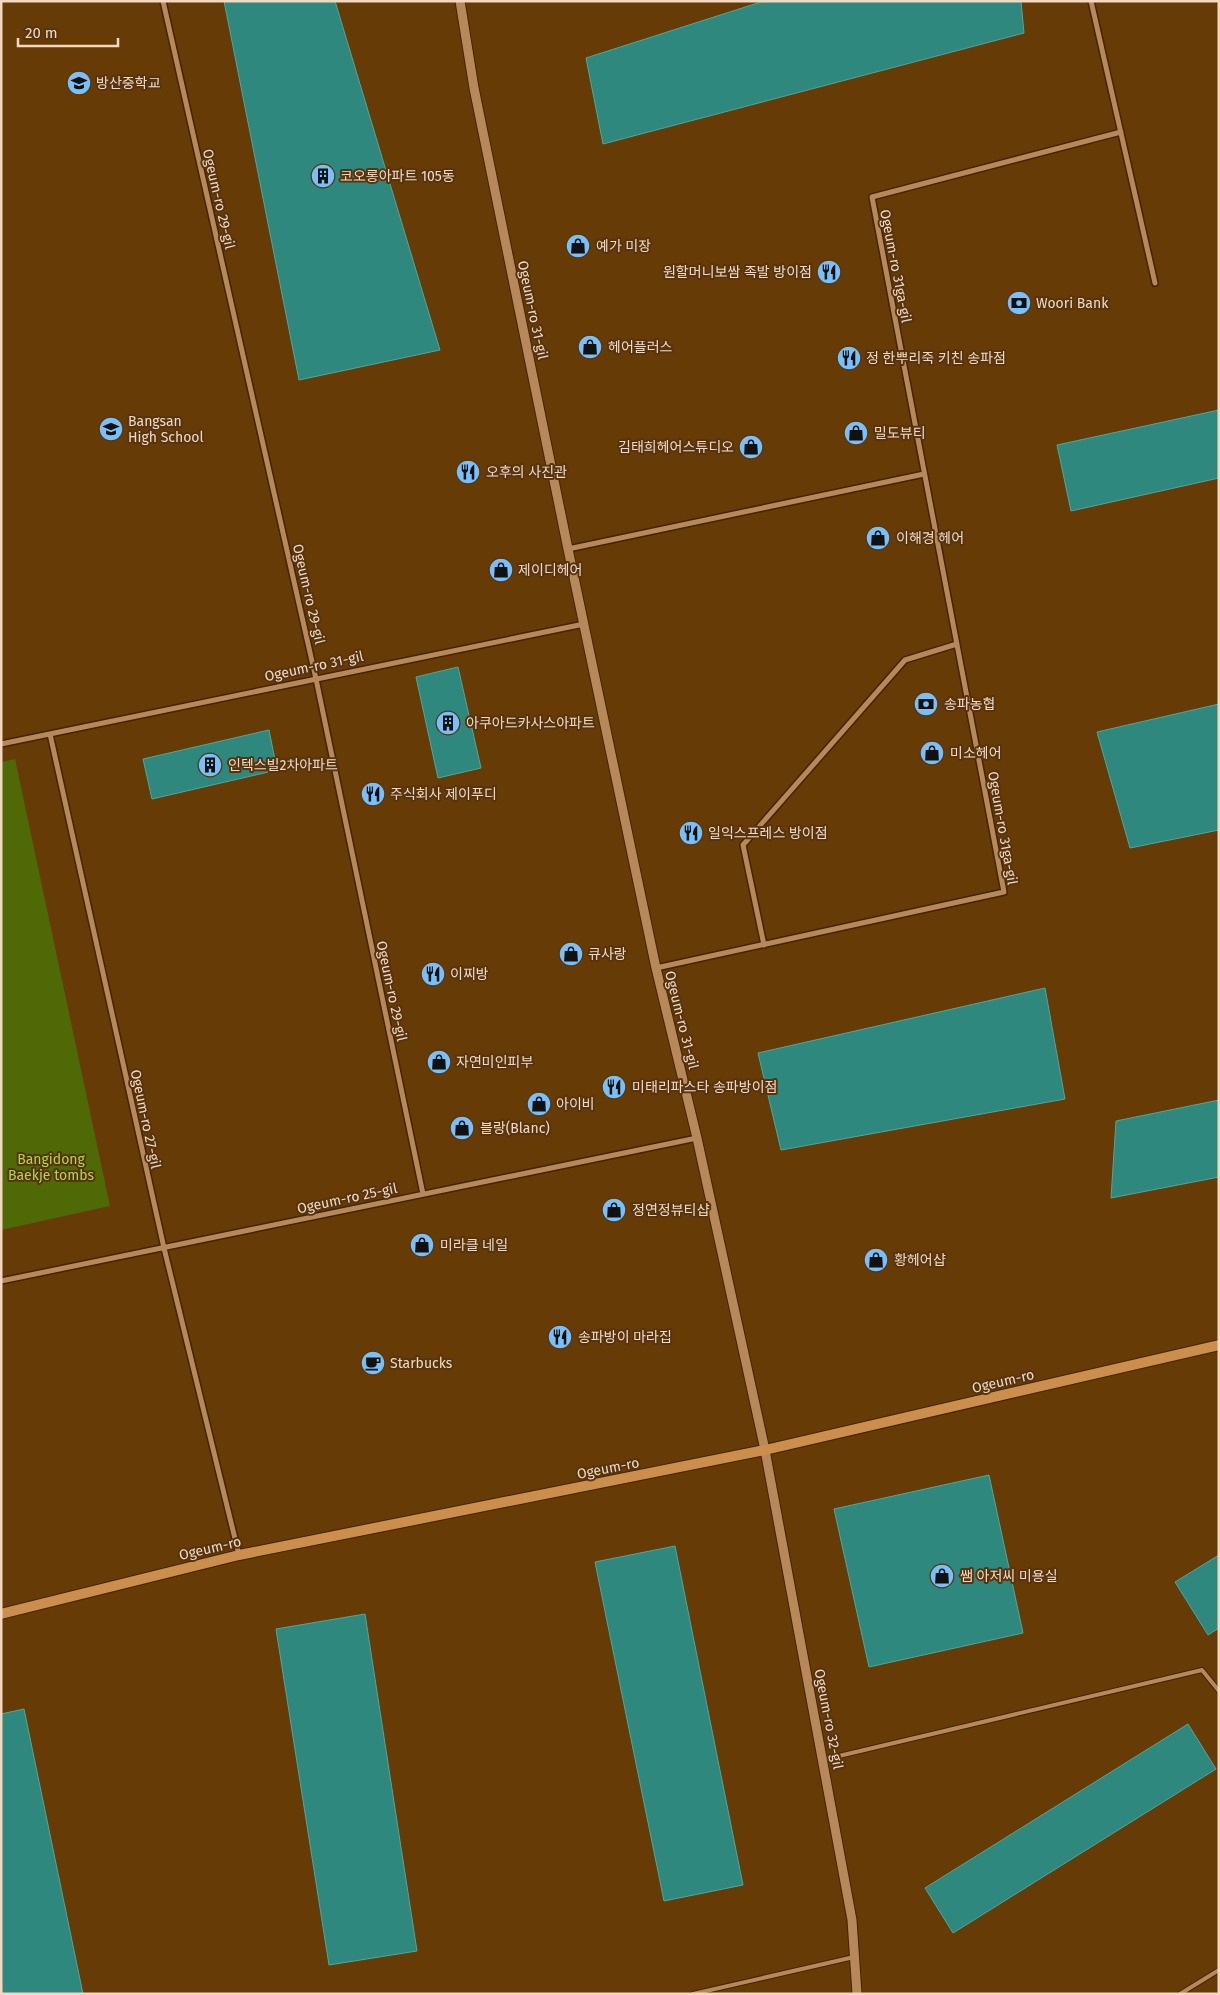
<svg xmlns="http://www.w3.org/2000/svg" width="1220" height="1995" font-family="'Fira Sans','Noto Sans KR',sans-serif">
<style>
.green{fill:#506907}
.building{fill:#2e887e;stroke:#51a79c}
.lines{fill:none;stroke-linecap:round;stroke-linejoin:round}
.service-casing{stroke:#442400;stroke-width:6}
.minor-casing{stroke:#442400;stroke-width:8}
.tertiary-casing{stroke:#442400;stroke-width:11}
.secondary-casing{stroke:#442400;stroke-width:12}
.service{stroke:#b78859;stroke-width:4}
.minor{stroke:#b78859;stroke-width:5}
.tertiary{stroke:#b78859;stroke-width:9}
.secondary{stroke:#cb8e4c;stroke-width:10}
.labels{text-anchor:middle;stroke-width:4;stroke-linejoin:round;paint-order:stroke}
.poi-label{font-size:14px;fill:#f2d8c1;stroke:#55340f;text-anchor:start}
.street-label{font-size:14px;fill:#f2d8c1;stroke:#55340f}
.park-label{font-size:14px;fill:#aed655;stroke:#55340f}
</style>
<rect width="100%" height="100%" fill="#663b06"/>
<!-- green -->
<path class="green" d="M15,759L110,1206L1,1230V762Z"/>
<!-- building -->
<path class="building" d="M224,1H335L440,350L299,380Z
M764,1H1021L1024,33L603,144L586,58Z
M1219,410V478L1071,511L1057,445Z
M458,667L481,768L438,778L416,677Z
M1219,704V830L1130,848L1097,732Z
M269,730L277,770L152,799L143,759Z
M1045,988L1065,1099L781,1150L758,1053Z
M1219,1100V1177L1111,1198L1116,1121Z
M989,1475L1023,1633L869,1667L834,1509Z
M675,1546L743,1885L664,1901L595,1562Z
M1219,1555V1628L1208,1635L1175,1582Z
M365,1614L417,1951L329,1965L276,1629Z
M24,1709L83,1994H3L1,1988V1714Z
M1188,1724L1216,1769L953,1933L925,1888Z"/>
<g class="lines">
<!-- service casing -->
<g class="service-casing">
<path id="service" d="M822,1760L1202,1670L1219,1691
M693,1994L854,1957
M1180,1994L1219,1970"/>
</g>
<!-- minor casing -->
<g class="minor-casing">
<path id="minor" d="M163,1L316,679L423,1194
M1091,1L1155,283
M568,549L924,474
M50,734L164,1248L239,1555
M1,744L584,624
M764,945L743,845L905,660L957,644
M656,968L1004,892L872,197L1121,132
M1,1281L697,1138"/>
</g>
<!-- tertiary casing -->
<g class="tertiary-casing">
<path id="tertiary" d="M460,1L474,88L568,549L656,968L697,1138L765,1450L852,1920L857,1994"/>
</g>
<!-- secondary casing -->
<g class="secondary-casing">
<path id="secondary" d="M1,1614L239,1555L765,1450L1219,1345"/>
</g>
<!-- service -->
<use href="#service" class="service"/>
<!-- minor -->
<use href="#minor" class="minor"/>
<!-- tertiary -->
<use href="#tertiary" class="tertiary"/>
<!-- secondary -->
<use href="#secondary" class="secondary"/>
</g>
<!-- icons -->
<defs>
<g id="school-disc" transform="scale(1.25)"><circle r="9.5" fill="#79bff8" stroke="#55340f"/><path d="M0-5L7-2L0 1L-7-2ZM-4 1L0 2.5L4 1V4Q0 6-4 4Z" fill="#111"/></g>
<g id="building-disc" transform="scale(1.25)"><circle r="9.5" fill="#79bff8" stroke="#55340f"/><path d="M-4-6H4V6H1V3H-1V6H-4ZM-2.5-4.3h1.7v1.8h-1.7ZM.8-4.3h1.7v1.8H.8ZM-2.5-1h1.7V.8h-1.7ZM.8-1h1.7V.8H.8Z" fill="#111"/></g>
<g id="shop-disc" transform="scale(1.25)"><circle r="9.5" fill="#79bff8" stroke="#55340f"/><path d="M-5-2.5h2.3a2.7 3.5 0 0 1 5.4 0H5L5.5 6h-11ZM-1.5-2.5h3a1.5 2.3 0 0 0-3 0Z" fill="#111"/></g>
<g id="restaurant-disc" transform="scale(1.25)"><circle r="9.5" fill="#79bff8" stroke="#55340f"/><path d="M-5-6h1v4h1v-4h1v4h1v-4h1v5L-1.5 .5V6h-2V.5L-5-1ZM5-6V6H3V1.5H1.5Q1.5-4 5-6Z" fill="#111"/></g>
<g id="bank-disc" transform="scale(1.25)"><circle r="9.5" fill="#79bff8" stroke="#55340f"/><path d="M-6-4H6V4H-6ZM0-2.3a2.3 2.3 0 1 0 0 4.6a2.3 2.3 0 1 0 0-4.6Z" fill="#111"/></g>
<g id="cafe-disc" transform="scale(1.25)"><circle r="9.5" fill="#79bff8" stroke="#55340f"/><path d="M-5.5-4.5H6V0H3Q3 3.5 0 3.5H-2.5Q-5.5 3.5-5.5 0ZM3-3.2v2h1.7v-2ZM-6 4.5H4V6H-6Z" fill="#111"/></g>
</defs>
<g fill-rule="evenodd">
<use href="#school-disc" x="79" y="83"/>
<use href="#building-disc" x="323" y="176"/>
<use href="#shop-disc" x="578" y="246"/>
<use href="#restaurant-disc" x="829" y="272"/>
<use href="#bank-disc" x="1019" y="303"/>
<use href="#shop-disc" x="590" y="347"/>
<use href="#restaurant-disc" x="849" y="358"/>
<use href="#school-disc" x="111" y="429"/>
<use href="#shop-disc" x="856" y="433"/>
<use href="#shop-disc" x="751" y="447"/>
<use href="#restaurant-disc" x="468" y="472"/>
<use href="#shop-disc" x="878" y="538"/>
<use href="#shop-disc" x="501" y="570"/>
<use href="#bank-disc" x="926" y="704"/>
<use href="#building-disc" x="448" y="723"/>
<use href="#shop-disc" x="932" y="753"/>
<use href="#building-disc" x="210" y="765"/>
<use href="#restaurant-disc" x="373" y="794"/>
<use href="#restaurant-disc" x="691" y="833"/>
<use href="#shop-disc" x="571" y="954"/>
<use href="#restaurant-disc" x="433" y="974"/>
<use href="#shop-disc" x="439" y="1062"/>
<use href="#restaurant-disc" x="614" y="1087"/>
<use href="#shop-disc" x="539" y="1104"/>
<use href="#shop-disc" x="462" y="1128"/>
<use href="#shop-disc" x="614" y="1210"/>
<use href="#shop-disc" x="422" y="1245"/>
<use href="#shop-disc" x="876" y="1260"/>
<use href="#restaurant-disc" x="560" y="1337"/>
<use href="#cafe-disc" x="373" y="1363"/>
<use href="#shop-disc" x="942" y="1576"/>
</g>
<g class="labels">
<!-- poi labels -->
<g class="poi-label">
<text x="96" y="88">방산중학교</text>
<text x="340" y="181">코오롱아파트 105동</text>
<text x="596" y="251">예가 미장</text>
<text x="812" y="277" text-anchor="end">원할머니보쌈 족발 방이점</text>
<text x="1036" y="308">Woori Bank</text>
<text x="608" y="352">헤어플러스</text>
<text x="866" y="363">정 한뿌리죽 키친 송파점</text>
<text x="128" y="426">Bangsan<tspan x="128" dy="16">High School</tspan></text>
<text x="874" y="438">밀도뷰티</text>
<text x="734" y="452" text-anchor="end">김태희헤어스튜디오</text>
<text x="486" y="477">오후의 사진관</text>
<text x="896" y="543">이해경 헤어</text>
<text x="518" y="575">제이디헤어</text>
<text x="944" y="709">송파농협</text>
<text x="466" y="728">아쿠아드카사스아파트</text>
<text x="950" y="758">미소헤어</text>
<text x="228" y="770">인텍스빌2차아파트</text>
<text x="390" y="799">주식회사 제이푸디</text>
<text x="708" y="838">일익스프레스 방이점</text>
<text x="588" y="959">큐사랑</text>
<text x="450" y="979">이찌방</text>
<text x="456" y="1067">자연미인피부</text>
<text x="632" y="1092">미태리파스타 송파방이점</text>
<text x="556" y="1109">아이비</text>
<text x="480" y="1133">블랑(Blanc)</text>
<text x="632" y="1215">정연정뷰티샵</text>
<text x="440" y="1250">미라클 네일</text>
<text x="894" y="1265">황헤어샵</text>
<text x="578" y="1342">송파방이 마라집</text>
<text x="390" y="1368">Starbucks</text>
<text x="960" y="1581">쌤 아저씨 미용실</text>
</g>
<!-- street labels -->
<g class="street-label">
<text transform="translate(219 199) rotate(77)" y="5">Ogeum-ro 29-gil</text>
<text transform="translate(896 266) rotate(79)" y="5">Ogeum-ro 31ga-gil</text>
<text transform="translate(533 310) rotate(78)" y="5">Ogeum-ro 31-gil</text>
<text transform="translate(309 594) rotate(77)" y="5">Ogeum-ro 29-gil</text>
<text transform="translate(314 666) rotate(-12)" y="5">Ogeum-ro 31-gil</text>
<text transform="translate(1003 828) rotate(80)" y="5">Ogeum-ro 31ga-gil</text>
<text transform="translate(392 991) rotate(78)" y="5">Ogeum-ro 29-gil</text>
<text transform="translate(682 1020) rotate(76)" y="5">Ogeum-ro 31-gil</text>
<text transform="translate(146 1119) rotate(78)" y="5">Ogeum-ro 27-gil</text>
<text transform="translate(347 1198) rotate(-12)" y="5">Ogeum-ro 25-gil</text>
<text transform="translate(1003 1381) rotate(-13)" y="5">Ogeum-ro</text>
<text transform="translate(608 1468) rotate(-11)" y="5">Ogeum-ro</text>
<text transform="translate(210 1548) rotate(-13)" y="5">Ogeum-ro</text>
<text transform="translate(829 1719) rotate(79)" y="5">Ogeum-ro 32-gil</text>
</g>
<!-- park labels -->
<g class="park-label">
<text x="51" y="1164">Bangidong<tspan x="51" dy="16">Baekje tombs</tspan></text>
</g>
</g>
<!-- border -->
<rect width="1220" height="1995" fill="none" stroke="#f2d8c1" stroke-width="5"/>
<!-- scale -->
<path d="M18 38v8h100v-8" fill="none" stroke="#f2d8c1" stroke-width="2.5"/>
<text x="25" y="38" font-size="15" fill="#f2d8c1" stroke="#55340f" stroke-width="4" paint-order="stroke">20 m</text>
</svg>
